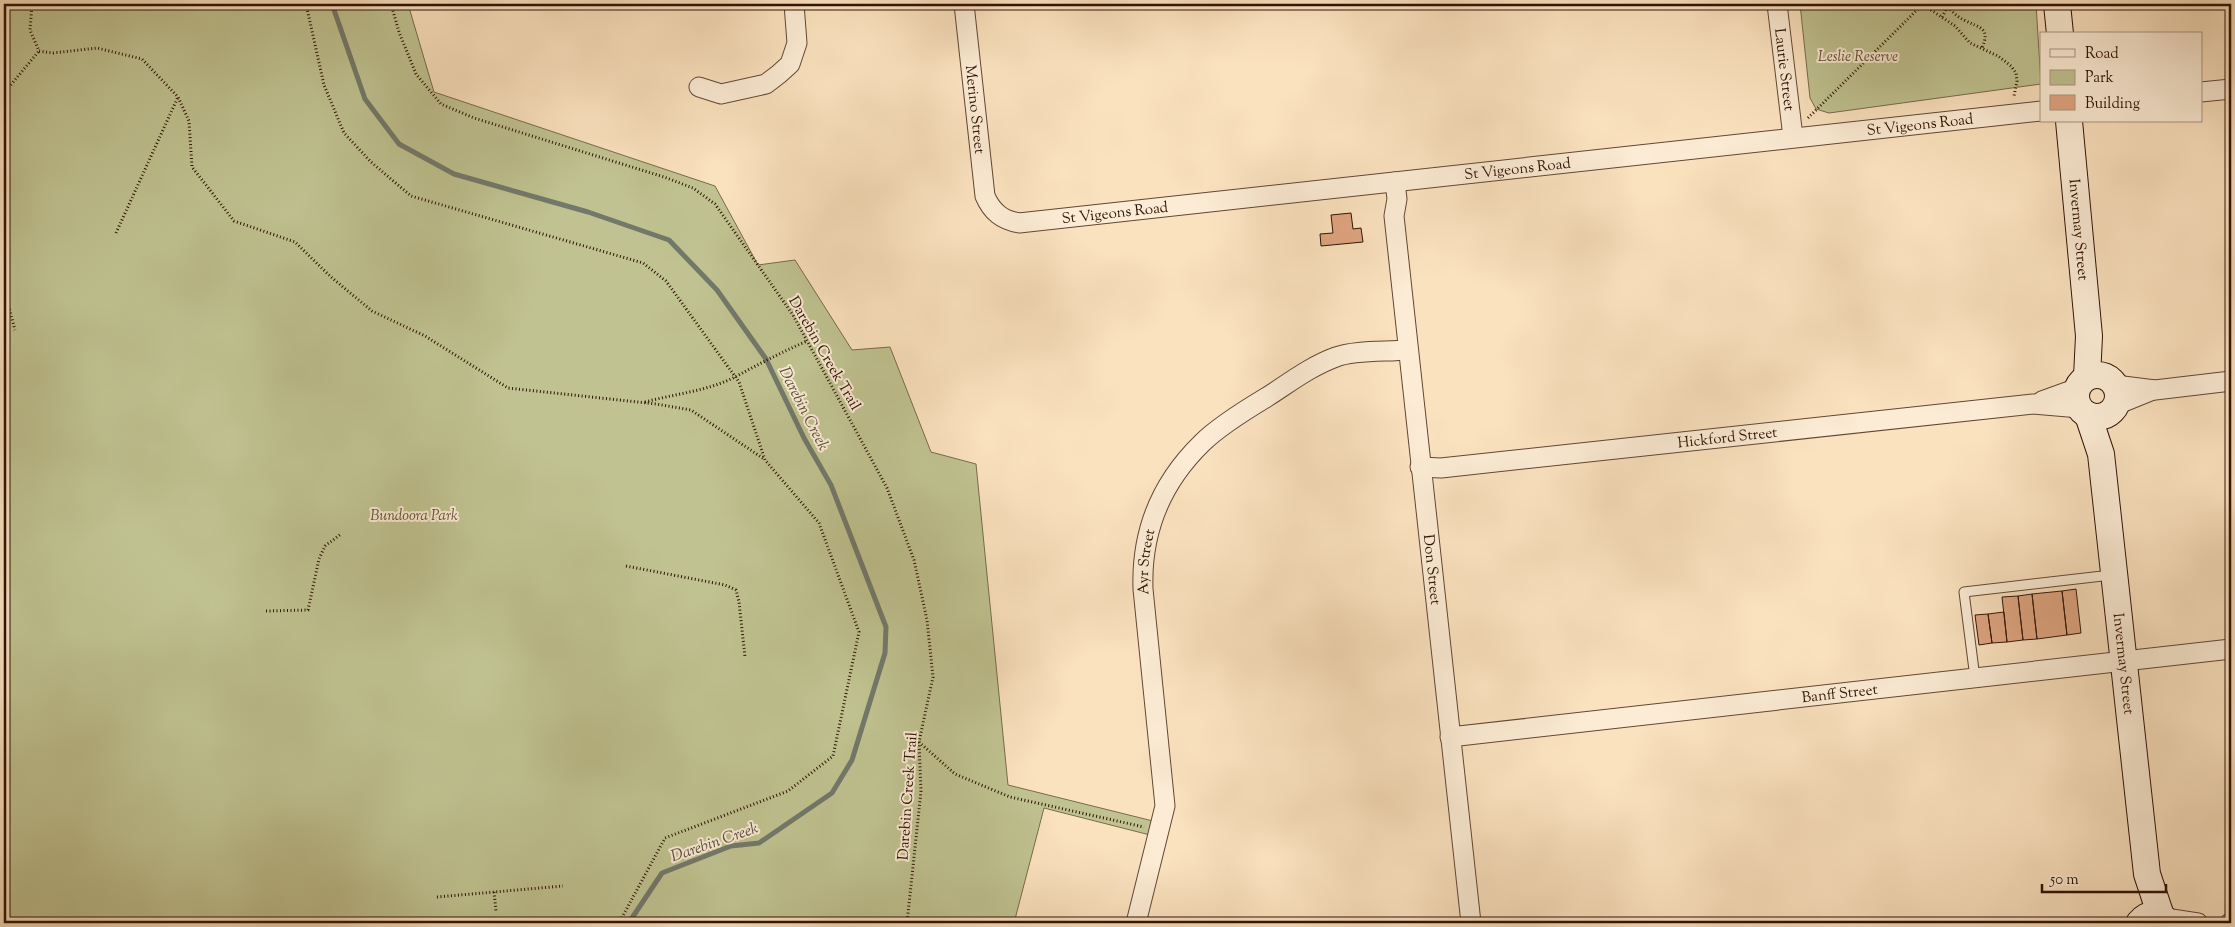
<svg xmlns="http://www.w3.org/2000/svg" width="2235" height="927" font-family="'Sorts Mill Goudy',serif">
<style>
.green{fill:#c0c391;stroke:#786a4c}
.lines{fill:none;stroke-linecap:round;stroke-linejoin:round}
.stream{stroke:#72796b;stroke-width:5}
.building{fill:#e0a581;stroke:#2f1206}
.lane-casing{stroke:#624634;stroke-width:11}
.street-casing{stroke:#624634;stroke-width:21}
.secondary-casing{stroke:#2f1206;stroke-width:28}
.path{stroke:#2f1206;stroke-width:3;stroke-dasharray:1 2.5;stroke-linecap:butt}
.lane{stroke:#fcecd5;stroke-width:9}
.street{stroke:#fcecd5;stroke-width:19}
.secondary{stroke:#fcecd5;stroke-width:26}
.labels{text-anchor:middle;stroke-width:4;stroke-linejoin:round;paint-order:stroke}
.park-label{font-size:15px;font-style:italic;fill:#625037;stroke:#fcecd5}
.street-label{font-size:15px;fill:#2f1206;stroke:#fcecd5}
.water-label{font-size:16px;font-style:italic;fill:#564e41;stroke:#fcecd5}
</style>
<rect width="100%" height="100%" fill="#fbe2bf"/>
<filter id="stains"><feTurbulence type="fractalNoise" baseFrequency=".004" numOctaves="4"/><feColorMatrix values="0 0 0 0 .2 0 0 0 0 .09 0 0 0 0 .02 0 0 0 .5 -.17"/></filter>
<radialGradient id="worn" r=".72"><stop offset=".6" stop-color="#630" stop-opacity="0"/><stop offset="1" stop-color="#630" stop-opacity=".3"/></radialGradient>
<!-- green -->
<path class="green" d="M4,4H408L434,92L715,186L758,265L795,260L852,350L890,347L931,452L976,464L1008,785L1153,821L1150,835L1044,808L1014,923H4Z
M1800,4H2036L2041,84L1829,113L1816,109L1810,98Z"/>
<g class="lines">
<!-- stream -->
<path class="stream" d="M332,4L365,99L399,144L454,174L588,212L669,240L717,290L766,359L804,438L831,485L886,627L885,653L852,760L832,793L759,843L731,846L662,873L632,918V923"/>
</g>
<!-- building -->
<path class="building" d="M1351,213L1353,229L1361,228L1363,242L1321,246L1320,234L1333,233L1331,215Z
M2076,589L2081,633L2067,635L2062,591Z
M2062,591L2067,635L2037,639L2032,594Z
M2032,594L2037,639L2023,640L2018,596Z
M2018,596L2023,640L2007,642L2002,597Z
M2004,612L2007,642L1992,643L1988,614Z
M1988,614L1992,643L1979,645L1975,615Z"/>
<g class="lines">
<!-- lane casing -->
<g class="lane-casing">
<path id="lane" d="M1975,678L1964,592L2111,575"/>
</g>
<!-- street casing -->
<g class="street-casing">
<g id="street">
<path id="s1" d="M964,4L985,196C992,212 1002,220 1019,223L2041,111"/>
<path id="s2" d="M1777,4L1793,137"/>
<path d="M699,87L721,94L766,84L779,74L790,64L797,43L794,4"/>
<path d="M2201,92L2231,89"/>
<path id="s3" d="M1395,182L1397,199L1394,216L1471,923"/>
<path d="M2115,385L2155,390L2231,381"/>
<path d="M2042,401L2078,388"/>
<path d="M2116,405L2153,390"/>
<path id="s4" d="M1420,467L1441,468L2033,404L2080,408"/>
<path id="s5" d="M1450,737L2231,649"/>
<path d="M2165,918L2198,923"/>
<path id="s6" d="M1136,923L1165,806L1143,589C1141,532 1161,483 1202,443C1218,427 1247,409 1267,397C1289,383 1311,366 1336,357C1355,350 1386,352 1407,350"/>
<path d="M2230,923H2231"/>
</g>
</g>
<!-- secondary casing -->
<g class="secondary-casing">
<g id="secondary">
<path d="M2057,4L2060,34"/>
<path id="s7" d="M2069,121L2089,336L2087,377"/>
<circle cx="2097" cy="396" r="21"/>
<path id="s8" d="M2088,415L2101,454L2147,874L2161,916"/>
<path d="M2139,923C2148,912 2160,912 2168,923"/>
</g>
</g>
<!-- path -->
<path class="path" d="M32,4L30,30L39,51L53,53L97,48L142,59L178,97L189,121L192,167L234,221L295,242L331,277L372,311L425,336L508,388L656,404L691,410L764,459
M306,4L324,85L344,133L371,162L411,196L643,263L666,281L739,382L765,460L819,523L859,632L833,756L788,791L665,838L619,923
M391,4L399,32L416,74L441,104L474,118L664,177L693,188L715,204L793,315L887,488L914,560L927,620L933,677L919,742L921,791L907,923
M1922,4L1955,26L1970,43L1998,56L2011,66L2016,73L2017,81L2014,96
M1946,4C1950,10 1957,17 1964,20C1979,28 1991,27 1982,48
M1942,17L1948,6
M4,93L39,51
M1808,118L1923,4
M116,233L178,97
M4,289L15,330
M645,402C674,394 708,391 735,377C759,364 782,352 807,341
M626,566L725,585L736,590L739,602L745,657
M266,611L308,610L319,559L325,546L341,534
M919,742L955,774L1010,797L1144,827
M494,892L496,911
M437,897L563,886"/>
<!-- lane -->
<use href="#lane" class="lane"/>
<!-- street -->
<use href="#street" class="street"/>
<!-- secondary -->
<use href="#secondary" class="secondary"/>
</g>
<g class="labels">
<!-- park labels -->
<g class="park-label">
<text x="1858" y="61">Leslie Reserve</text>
<text x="414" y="520">Bundoora Park</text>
</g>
<!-- street labels -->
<g class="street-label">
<text dy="5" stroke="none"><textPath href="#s2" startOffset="66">Laurie Street</textPath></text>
<text dy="5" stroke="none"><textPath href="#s1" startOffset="106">Merino Street</textPath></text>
<text dy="5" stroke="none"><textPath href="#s1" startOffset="1145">St Vigeons Road</textPath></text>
<text dy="5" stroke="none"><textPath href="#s1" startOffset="740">St Vigeons Road</textPath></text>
<text dy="5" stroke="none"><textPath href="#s1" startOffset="335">St Vigeons Road</textPath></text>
<text dy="5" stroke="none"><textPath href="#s7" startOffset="109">Invermay Street</textPath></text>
<text transform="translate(825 353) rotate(60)" y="5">Darebin Creek Trail</text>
<text dy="5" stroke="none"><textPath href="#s4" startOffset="309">Hickford Street</textPath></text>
<text dy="5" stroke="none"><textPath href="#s6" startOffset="366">Ayr Street</textPath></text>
<text dy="5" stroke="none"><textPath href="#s3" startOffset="390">Don Street</textPath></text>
<text dy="5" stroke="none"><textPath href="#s8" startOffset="252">Invermay Street</textPath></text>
<text dy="5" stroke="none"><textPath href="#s5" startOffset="392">Banff Street</textPath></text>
<text transform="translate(907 796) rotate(-86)" y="5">Darebin Creek Trail</text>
</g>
<!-- water labels -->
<g class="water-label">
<text transform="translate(805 408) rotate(63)" y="6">Darebin Creek</text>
<text transform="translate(714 841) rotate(-19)" y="6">Darebin Creek</text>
</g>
</g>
<!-- margin -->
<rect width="2235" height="927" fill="none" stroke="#fbe2bf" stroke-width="20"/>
<rect x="5" y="5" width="2225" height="917" fill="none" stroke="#2f1206" stroke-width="2.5"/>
<rect x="10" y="10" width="2215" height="907" fill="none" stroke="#2f1206"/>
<!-- legend -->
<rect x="2040" y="32" width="162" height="90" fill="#fcecd5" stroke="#aa9582"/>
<rect x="2050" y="49" width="25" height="8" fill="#fcecd5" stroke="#aa9582"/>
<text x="2085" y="58" font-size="15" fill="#2f1206">Road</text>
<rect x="2050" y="70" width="25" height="15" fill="#c0c391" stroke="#aa9582"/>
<text x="2085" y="82" font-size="15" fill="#2f1206">Park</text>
<rect x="2050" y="95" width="25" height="15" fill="#e0a581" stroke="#aa9582"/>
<text x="2085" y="108" font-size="15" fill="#2f1206">Building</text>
<!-- scale -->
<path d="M2042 884v8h124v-8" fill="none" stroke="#2f1206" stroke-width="2.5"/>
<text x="2050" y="884" font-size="15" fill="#2f1206" stroke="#fcecd5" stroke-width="4" paint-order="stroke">50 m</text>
<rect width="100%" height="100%" filter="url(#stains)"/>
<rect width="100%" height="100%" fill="url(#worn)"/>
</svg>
